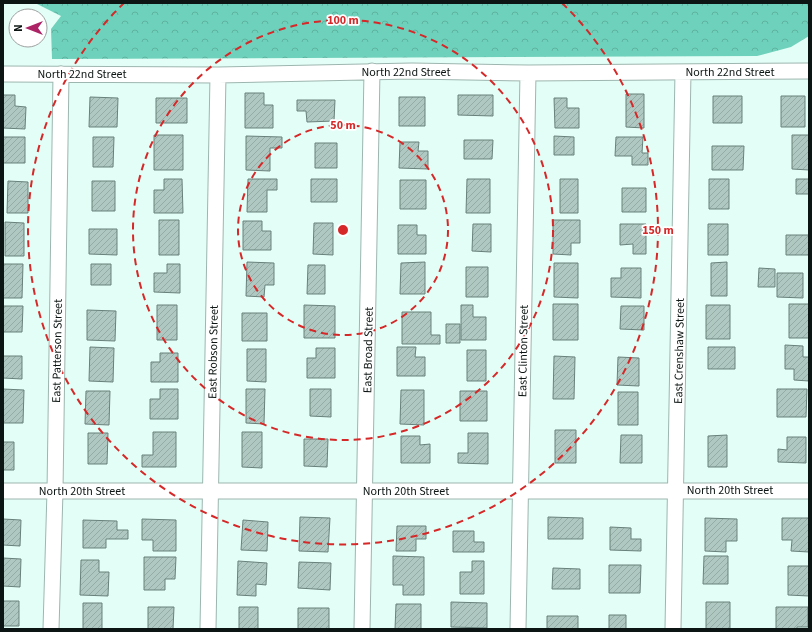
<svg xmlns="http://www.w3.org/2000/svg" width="812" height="632" font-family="'Source Sans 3',sans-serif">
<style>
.forest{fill:url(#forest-crowns)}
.building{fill:url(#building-hatch);stroke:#69817b}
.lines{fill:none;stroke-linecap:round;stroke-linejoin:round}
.street-casing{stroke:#9db6af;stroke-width:17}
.street{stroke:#fff;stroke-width:15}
.ring{fill:none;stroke:#d62828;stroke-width:2;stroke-dasharray:7 5}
.labels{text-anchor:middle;stroke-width:3.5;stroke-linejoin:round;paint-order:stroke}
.street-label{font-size:12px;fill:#0c1513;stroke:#fff}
.centre{fill:#d62828;stroke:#fff;stroke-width:2}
.ring-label{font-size:12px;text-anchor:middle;font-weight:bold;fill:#d62828;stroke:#fff;stroke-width:3.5;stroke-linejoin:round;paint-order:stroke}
</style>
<defs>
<pattern id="forest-crowns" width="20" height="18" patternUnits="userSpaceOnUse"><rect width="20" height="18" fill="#6ed1bb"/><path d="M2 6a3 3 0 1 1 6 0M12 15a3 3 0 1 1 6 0" fill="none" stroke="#5eb3a0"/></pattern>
<pattern id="building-hatch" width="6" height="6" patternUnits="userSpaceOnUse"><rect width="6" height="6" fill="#afc8c1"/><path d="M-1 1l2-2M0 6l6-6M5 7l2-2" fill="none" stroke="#95aba5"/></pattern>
</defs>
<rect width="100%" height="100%" fill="#e3fef6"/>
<!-- forest -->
<path class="forest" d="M35,3H809V36L791,47L757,56L52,59L51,29L61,16Z"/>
<!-- building -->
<path class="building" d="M245,93H264V105H273V128H245Z
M626,94H644V128L626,127Z
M3,95H15V106L26,107L25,129L3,128Z
M458,95H493V116L458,115Z
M713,96H742V123H713Z
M781,96H805V127H781Z
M90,97L118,98L117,127H89Z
M399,97H425V126H399Z
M156,98H187V123H156Z
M554,98H567V108H579V128H555Z
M297,100H335L334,121L307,122L306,111H297Z
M154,135H183V170H154Z
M792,135H809V170L792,169Z
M246,136L282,137V148H270V171L246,170Z
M554,136L574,137V155H554Z
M3,137H25V163H3Z
M93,137H114L113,167H93Z
M616,137H643L642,153H648V165H632V156H615Z
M464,140H493L492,159H464Z
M400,142H419L418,151H428V169L399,168Z
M315,143H337V168H315Z
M712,146H744L743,170H712Z
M164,179H182L183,213H154V190H164Z
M248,179H277V190H267V212H247Z
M311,179H337V202H311Z
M467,179H490V213H466Z
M560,179H578V213H560Z
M709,179H729V209H709Z
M796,179H809V194H796Z
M400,180H426V209H400Z
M8,181L28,182V213H7Z
M92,181H115V211H92Z
M622,188H646V212H622Z
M159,220H179V255H159Z
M553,220H580V243H571V255L553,254Z
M243,221H262V231H271V250H243Z
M5,222L24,223V256H5Z
M314,223H333V255L313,254Z
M473,224H491V252L472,251Z
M620,224H646V254H633V244L620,245Z
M708,224H728V255H708Z
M398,225H417V235H426V254H398Z
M89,229H117V255L89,254Z
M786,235H809V255H786Z
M247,262L274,263V285H265L264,297L246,296Z
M425,262V294H400L401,263Z
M727,262V296H711V263Z
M554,263H578V298L554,297Z
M3,264H23L22,298H3Z
M91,264H111V285H91Z
M167,264H180V293L154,292V273H167Z
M308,265H325V294H307Z
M466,267H488V297H466Z
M621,268H641V298L611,297V278H621Z
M759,268L775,269V287H758Z
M777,273H803V298L777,297Z
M553,304H578V340H553Z
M789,304H809V338H789Z
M157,305H177V340H157Z
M304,305L335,306V338H304Z
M461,305H473V317H486V340H461Z
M706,305H730V339H706Z
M3,306H23L22,332H3Z
M621,306H644V330L620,329Z
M87,310L116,311L115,341L87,340Z
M402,312H431V335H440V344H402Z
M242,313H267V341H242Z
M446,324H460V343H446Z
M785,345L803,346V357H809V381L794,380V369H785Z
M90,347L114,348L113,382L89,381Z
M397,347H416L415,357H425V376H397Z
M708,347H735V369H708Z
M316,348H335V378H307V358H316Z
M247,349H266V382L247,381Z
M467,350H486V381H467Z
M160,353H178V382H151V362H160Z
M3,356H22V379L3,378Z
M554,356L575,357L574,399H553Z
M618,357L639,358V386L617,385Z
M3,389L24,390L23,423H3Z
M160,389H178V419H150V399H160Z
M246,389H265L264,424L246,423Z
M310,389H331V417L310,416Z
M777,389H807L806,417H777Z
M401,390H424V425L400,424Z
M86,391H110L109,425L85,424Z
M460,391H487V421H460Z
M618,392H638V425H618Z
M555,430H576V463H555Z
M153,432H176V467H142V455H153Z
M242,432H262V468L242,467Z
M88,433H108L107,464H88Z
M468,433H488V464L458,463V453H468Z
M621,435H642V463H620Z
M727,435V467H708V436Z
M401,436H420V445L430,444V463H401Z
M787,437H806V463L778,462V449L787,450Z
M304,439H328L327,467L304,466Z
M3,442H14V470H3Z
M300,517L330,518L328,552L299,551Z
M548,517L583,518V539H548Z
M705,518L737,519V541H726V552L705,551Z
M782,518H809V552L791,551L792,540H782Z
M3,519L21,520L20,546L3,545Z
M142,519L176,520V551H153V540H142Z
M83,520L117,521V530H128V539H106V548H83Z
M243,520L268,522L267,551L241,550Z
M397,526H426V539H416V551H396Z
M610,527L631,528V539H641V551L610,550Z
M453,531H474V542H484V552H453Z
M393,556L424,557V595H403V585H393Z
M704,556H728V584H703Z
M144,557H176L175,579H165V590H144Z
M3,558L21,559L20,587L3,586Z
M81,560H99V572H109L108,596L80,595Z
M238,561L267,563L266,585L256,584V596L237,595Z
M472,561H484V594H460V572H472Z
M299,562L331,563L330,590L298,588Z
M609,565H641L640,593H609Z
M788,566H809V596L788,595Z
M553,568L580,569V589H552Z
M3,601H19V626H3Z
M451,602L487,603V628L451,627Z
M706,602H730V629H706Z
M83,603H102V629H83Z
M396,604H421V629H395Z
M148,607H174L173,629H148Z
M239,607H258V629H239Z
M776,607H808V627H797V629H776Z
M298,608H329V629H298Z
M609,615H626V629H609Z
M547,616H578V629H547Z"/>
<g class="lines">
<!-- street casing -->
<g class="street-casing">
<path id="street" d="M3,74L218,75L412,71L528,73L809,71
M3,491H809
M51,629L55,491L61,74
M208,629L218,75
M362,629L372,71
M518,629L528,73
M673,629L683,72"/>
</g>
<!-- street -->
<use href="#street" class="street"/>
</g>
<!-- distance rings -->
<g class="ring">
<circle cx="343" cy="230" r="105"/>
<circle cx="343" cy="230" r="210"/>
<path d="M562 3A315 315 0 1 1 124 3"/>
</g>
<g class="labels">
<!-- street labels -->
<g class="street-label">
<text x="406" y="76">North 22nd Street</text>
<text x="730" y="76">North 22nd Street</text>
<text x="82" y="78">North 22nd Street</text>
<text transform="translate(368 350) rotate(-89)" y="4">East Broad Street</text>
<text transform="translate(57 351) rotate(-89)" y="4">East Patterson Street</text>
<text transform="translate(523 351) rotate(-89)" y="4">East Clinton Street</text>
<text transform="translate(679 351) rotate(-89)" y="4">East Crenshaw Street</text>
<text transform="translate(213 352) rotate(-89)" y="4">East Robson Street</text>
<text x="730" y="494">North 20th Street</text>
<text x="82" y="495">North 20th Street</text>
<text x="406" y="495">North 20th Street</text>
</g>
</g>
<circle cx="343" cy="230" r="6" class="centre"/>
<g class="ring-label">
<text x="343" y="24">100 m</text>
<text x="343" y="129">50 m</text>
<text x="658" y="234">150 m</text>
</g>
<!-- border -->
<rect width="812" height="632" fill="none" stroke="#0c1513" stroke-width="8"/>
<!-- north arrow -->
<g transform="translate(28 28) rotate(270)"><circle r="19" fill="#ffffff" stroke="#9ea1a1"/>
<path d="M0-3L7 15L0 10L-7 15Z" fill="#ac2264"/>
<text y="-6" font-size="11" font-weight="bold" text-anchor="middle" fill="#0c1513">N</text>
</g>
</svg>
